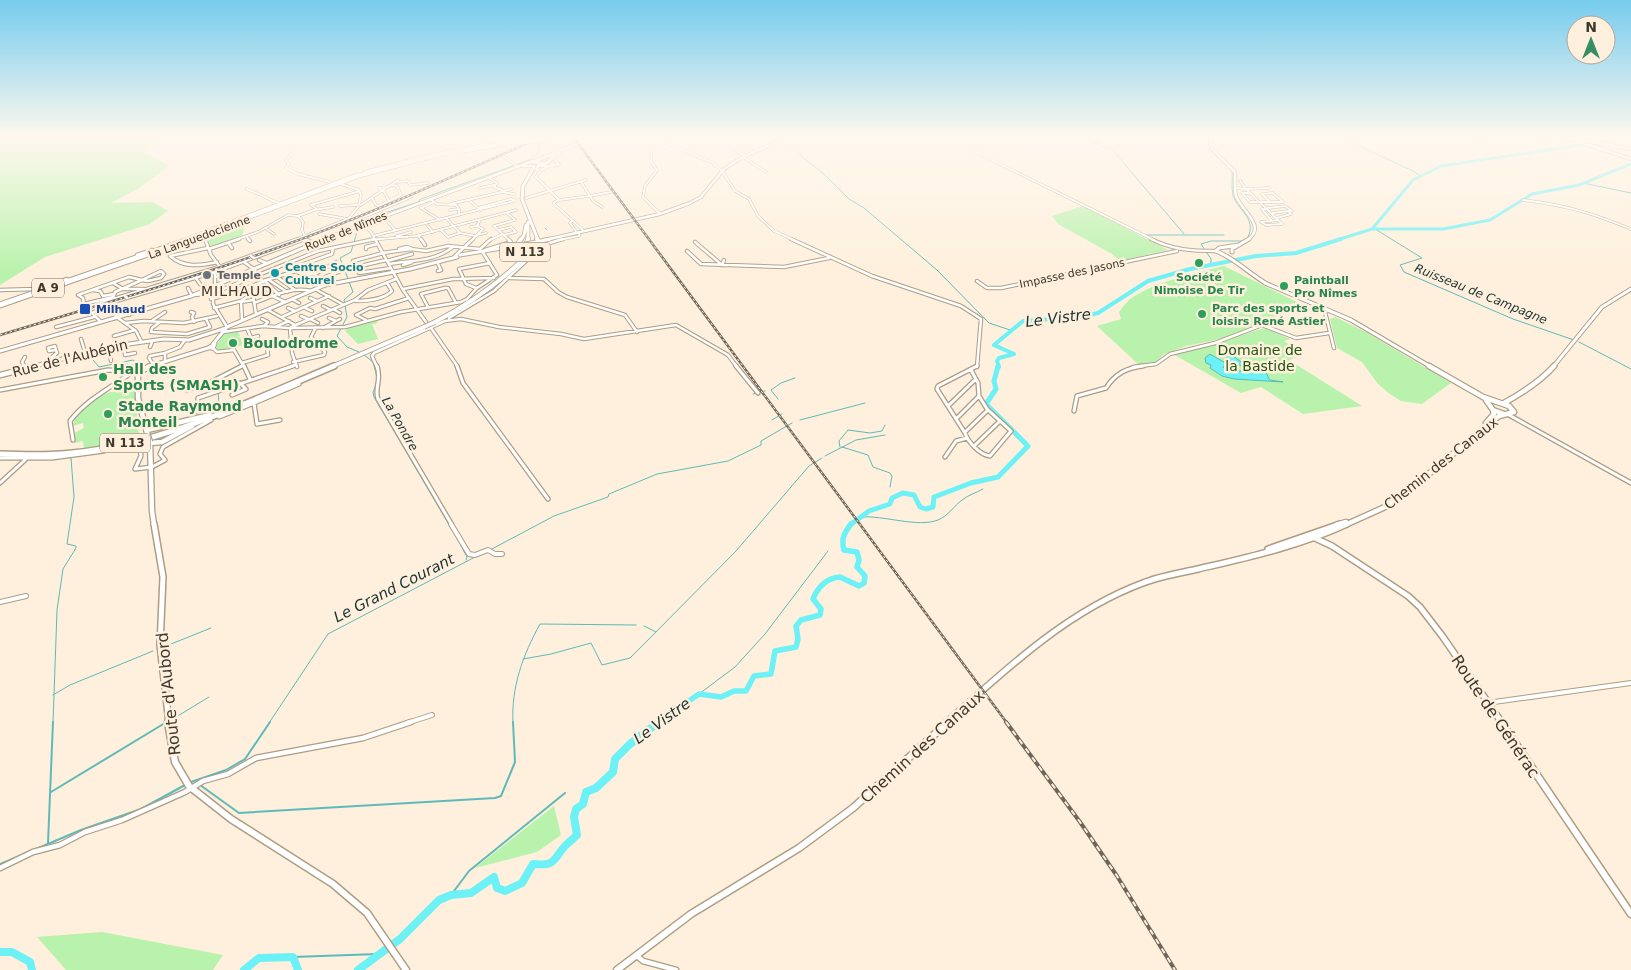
<svg xmlns="http://www.w3.org/2000/svg" width="1631" height="970" font-family="'DejaVu Sans',sans-serif">
<style>
.green{fill:#b9f2ac}
.water{fill:#6cf1f6;stroke:#5ebaba}
.lines{fill:none;stroke-linecap:round;stroke-linejoin:round}
.stream-far1{stroke:#5ebaba;stroke-width:1}
.stream{stroke:#5ebaba;stroke-width:2}
.river-far4{stroke:#6cf1f6;stroke-width:3}
.river-far3{stroke:#6cf1f6;stroke-width:4}
.river-far2{stroke:#6cf1f6;stroke-width:5}
.river-far1{stroke:#6cf1f6;stroke-width:5.5}
.river{stroke:#6cf1f6;stroke-width:8}
.street-tunnel{stroke:#d8cbb9;stroke-width:2;stroke-dasharray:2 1;stroke-linecap:butt}
.street-far4-casing{stroke:#ad9d85;stroke-width:3}
.street-far3-casing{stroke:#ad9d85;stroke-width:4.5}
.street-far2-casing{stroke:#ad9d85;stroke-width:5.5}
.street-far1-casing{stroke:#ad9d85;stroke-width:6}
.street-casing{stroke:#ad9d85;stroke-width:7}
.secondary-far4-casing{stroke:#ad9d85;stroke-width:4}
.secondary-far3-casing{stroke:#ad9d85;stroke-width:5}
.secondary-far2-casing{stroke:#ad9d85;stroke-width:7}
.secondary-far1-casing{stroke:#ad9d85;stroke-width:8}
.secondary-casing{stroke:#ad9d85;stroke-width:9}
.primary-far2-casing{stroke:#ad9d85;stroke-width:4.5}
.primary-far1-casing{stroke:#ad9d85;stroke-width:5.5}
.primary-casing{stroke:#ad9d85;stroke-width:8}
.highway-far1-casing{stroke:#ad9d85;stroke-width:5}
.highway-casing{stroke:#ad9d85;stroke-width:7}
.street-far4{stroke:#fff;stroke-width:2}
.street-far3{stroke:#fff;stroke-width:2.5}
.street-far2{stroke:#fff;stroke-width:3}
.street-far1{stroke:#fff;stroke-width:4}
.street{stroke:#fff;stroke-width:4.5}
.secondary-far4{stroke:#fff;stroke-width:2.5}
.secondary-far3{stroke:#fff;stroke-width:3}
.secondary-far2{stroke:#fff;stroke-width:4.5}
.secondary-far1{stroke:#fff;stroke-width:5}
.secondary{stroke:#fff;stroke-width:6}
.primary-far2{stroke:#fff;stroke-width:3}
.primary-far1{stroke:#fff;stroke-width:4}
.primary{stroke:#fff;stroke-width:5}
.highway-far1{stroke:#fff;stroke-width:4}
.highway{stroke:#fff;stroke-width:5}
.rail-far1-casing{stroke:#6f665a;stroke-width:2.5}
.rail-casing{stroke:#6f665a;stroke-width:4}
.rail-far1{stroke:#fef0dc;stroke-width:1;stroke-dasharray:2.5;stroke-linecap:butt}
.rail{stroke:#fef0dc;stroke-width:2;stroke-dasharray:5.5;stroke-linecap:butt}
.street-bridge-casing{stroke:#ad9d85;stroke-width:4.5;stroke-linecap:butt}
.secondary-bridge-far1-casing{stroke:#ad9d85;stroke-width:5;stroke-linecap:butt}
.secondary-bridge-casing{stroke:#ad9d85;stroke-width:7;stroke-linecap:butt}
.primary-bridge-far1-casing{stroke:#ad9d85;stroke-width:4.5;stroke-linecap:butt}
.primary-bridge-casing{stroke:#ad9d85;stroke-width:5.5;stroke-linecap:butt}
.highway-bridge-casing{stroke:#ad9d85;stroke-width:5;stroke-linecap:butt}
.street-bridge{stroke:#fff;stroke-width:2.5}
.secondary-bridge-far1{stroke:#fff;stroke-width:3}
.secondary-bridge{stroke:#fff;stroke-width:4.5}
.primary-bridge-far1{stroke:#fff;stroke-width:3}
.primary-bridge{stroke:#fff;stroke-width:4}
.highway-bridge{stroke:#fff;stroke-width:4}
.leisure-dot{fill:#2e9e5b;stroke:#fef0dc;stroke-width:2}
.culture-dot{fill:#0f9aa8;stroke:#fef0dc;stroke-width:2}
.worship-dot{fill:#6b7280;stroke:#fef0dc;stroke-width:2}
.transit-dot{fill:#1a4fb4;stroke:#fef0dc;stroke-width:2}
.labels{text-anchor:middle;stroke-width:5;stroke-linejoin:round;paint-order:stroke}
.far-street-label{font-size:11px;fill:#3f382e;stroke:#fef0dc}
.far-culture-label{font-size:11px;font-weight:bold;fill:#0d838f;stroke:#fef0dc;text-anchor:start}
.far-worship-label{font-size:11px;font-weight:bold;fill:#5b616d;stroke:#fef0dc;text-anchor:start}
.far-leisure-label{font-size:11px;font-weight:bold;fill:#27864d;stroke:#fef0dc;text-anchor:start}
.far-transit-label{font-size:11px;font-weight:bold;fill:#164399;stroke:#fef0dc;text-anchor:start}
.shield{fill:#fef0dc;stroke:#786f62;stroke-width:1}
.shield-label{font-size:12px;font-weight:bold;fill:#3f382e}
.far-water-label{font-size:12px;font-style:italic;fill:#1a3233;stroke:#fef0dc}
.far-quarter-label{font-size:14px;letter-spacing:1px;fill:#3f382e;stroke:#fef0dc}
.leisure-label{font-size:14px;font-weight:bold;fill:#27864d;stroke:#fef0dc;text-anchor:start}
.park-label{font-size:14px;fill:#1e560d;stroke:#fef0dc}
.street-label{font-size:14px;fill:#3f382e;stroke:#fef0dc}
.water-label{font-size:15px;font-style:italic;fill:#1a3233;stroke:#fef0dc}
.near-street-label{font-size:16px;fill:#3f382e;stroke:#fef0dc}
</style>
<rect width="100%" height="100%" fill="#fef0dc"/>
<!-- green -->
<path class="green" d="M0,138H172L142,151L169,166L139,188L111,203L153,202L168,211L150,224L45,257L0,285Z
M1083,206L1168,250L1120,261L1112,254L1058,224L1052,216Z
M239,225L244,228L242,238L209,248L206,238Z
M1224,266L1303,305L1225,338L1186,346L1164,354L1155,363L1138,364L1097,326L1121,319L1119,312C1122,308 1125,304 1129,300C1153,282 1195,273 1224,266Z
M1335,317L1364,331L1451,383L1422,404L1401,401L1390,394L1378,384L1362,362L1337,348L1330,319Z
M380,318L376,324H372L378,339L358,344L345,331L349,327Z
M1265,328L1290,339L1284,341L1304,354L1289,360L1362,406L1303,414L1261,387L1241,393L1173,354Z
M238,331L240,336L237,337H240L242,342L248,341L249,344L215,351L221,336L229,332Z
M134,385L139,437L84,449L83,441L74,443V433L84,428L83,423L73,426L75,417L101,395Z
M554,806L561,835L537,852L475,868Z
M102,932L223,955L213,970H66L37,937Z"/>
<!-- water -->
<path class="water" d="M1220,350L1229,353L1244,364V366L1234,364L1223,367C1235,378 1257,363 1266,373C1268,375 1268,378 1270,380L1283,382L1234,379L1222,376L1210,368L1211,365L1206,363L1205,358L1210,354L1229,365L1230,360L1219,353Z"/>
<g class="lines">
<!-- stream-far1 -->
<path class="stream-far1" d="M1208,138L1209,149L1224,163
M1342,138L1413,171L1420,176L1418,177
M1093,142L1110,149L1116,154L1184,234
M1097,142L1100,139L1098,138
M789,146L825,175
M1232,171C1233,179 1231,188 1233,195C1238,211 1257,218 1248,237
M826,176L849,199L864,208L937,270L989,323L1010,330
M1583,183L1631,193
M545,228L547,230
M1375,229L1422,258L1400,265L1404,272L1513,319L1574,340
M1146,235H1224
M1211,265V259L1201,244L1211,241H1243
M1579,342L1631,369
M359,352L347,347L337,336L347,317L344,300L353,292L340,258L351,252C353,245 359,228 358,222L418,202L421,199L529,160L538,153L540,147L538,143
M87,353L99,367L133,360L137,363V369
M363,354L373,362L377,377
M221,378L231,373
M211,382L218,387L219,411
M377,383L373,392L374,397L458,540L467,557L466,560
M753,394L765,391
M778,399L771,390L781,383L795,378
M772,420L782,414
M800,420L865,403
M840,447L839,441L848,430L870,433L882,431L885,425
M842,447L868,455L873,467L890,473L892,476L890,487
M825,456L856,440L885,435
M860,517C884,515 917,528 938,520C948,516 954,506 962,500C968,495 976,493 983,489
M490,550L554,516L608,497L609,494L657,474L728,461L761,445V441L792,423
M644,626L656,632L736,551L809,466L822,458
M166,646L211,628
M523,659L551,654L591,643L602,665L630,658L656,632
M699,694L735,667L765,634L828,551
M53,695L70,685L153,651
M171,720L209,697
M53,723L57,610L63,569L76,548V546L67,544L74,497L71,458
M269,723L328,634L475,557
M513,723C511,687 523,655 540,624L636,625"/>
<!-- stream -->
<path class="stream" d="M191,782L226,770L245,759L270,722
M200,785L239,813L495,798L501,796L515,762L513,722
M51,792L165,723
M48,843L53,722
M0,864L81,830L141,809L185,785
M451,895L469,871L565,793
M293,957L378,954"/>
<!-- river-far4 -->
<path class="river-far4" d="M1372,229L1413,180L1441,166L1629,138
M1337,240L1372,229H1443L1490,220L1532,194L1579,185L1631,164"/>
<!-- river-far3 -->
<path class="river-far3" d="M999,367L997,361L999,358L1014,354L994,345L1023,321L1081,317L1098,313L1148,281L1190,269L1256,256L1296,253L1341,239"/>
<!-- river-far2 -->
<path class="river-far2" d="M850,525L869,511L890,504L892,498L903,493L914,495L920,507L926,509L933,507L934,497L971,483L998,477L1028,446L986,404L996,389L994,381L998,366"/>
<!-- river-far1 -->
<path class="river-far1" d="M657,723L699,694L721,697L734,691H746L754,676L771,674L775,651L796,647L798,639L796,626L801,620L820,615L821,609L813,599C818,587 827,578 840,577L859,586L864,583L865,576L857,567L859,560L857,552L844,550C841,539 844,533 851,524"/>
<!-- river -->
<path class="river" d="M0,952H12L30,962L32,970
M244,970L259,958L293,957L298,970
M358,970L400,939L439,900L451,895L471,893L494,877L497,888L505,891L522,883L533,864C556,866 552,861 565,846C569,842 573,839 577,835L574,817L576,809L583,804L586,792L596,788L613,772L615,759L630,744L659,722"/>
<!-- street-tunnel -->
<path class="street-tunnel" d="M350,220H353"/>
<!-- street-far4 casing -->
<g class="street-far4-casing">
<path id="street-far4" d="M291,138L292,153L286,161L289,164L286,168L298,174L330,182
M593,138H596
M652,138L651,162L657,170L645,186L643,197L660,214
M654,138L713,163L722,171L735,191L749,199L758,216L774,231L794,240
M685,138L703,146
M947,138L1154,240
M1074,138L1094,141
M1546,138L1567,143H1580
M666,142L683,138
M725,144L745,156
M452,151L487,144L483,138
M503,156L517,166
M743,157L766,172
M554,164L541,170L536,177L559,200L554,202V204L584,231
M520,166H548
M552,166L559,164L553,158L560,153
M364,172L426,156
M397,182L408,181L410,185L428,183
M341,184L359,190L361,195L359,205
M480,188L494,185
M1235,188L1246,189L1240,181
M247,189L278,203
M1246,189L1278,220
M1247,189L1269,188
M383,190L389,201
M382,191L379,188L388,187
M503,191L511,189
M502,192L514,194
M1250,193H1242L1250,202H1257
M1273,193L1283,202H1270L1262,194Z
M372,198L376,205L379,206L401,195L397,186L392,185
M526,198L586,180
M430,199L437,204L456,205L459,209V215
M469,200L478,208
M559,200L590,196L581,182
M1523,200C1565,205 1592,213 1631,229
M434,202L421,208L440,220
M1259,202H1270
M450,204L502,192V190L494,187L497,183L487,177
M361,205L398,180
M340,206L357,205
M602,207L593,201L590,196L611,192
M1268,208L1285,206L1292,211H1288
M317,209L311,205L360,191
M1268,209H1262L1271,220
M450,210L459,209
M481,210L478,208L511,199L515,200
M507,213L515,220L494,226L509,240
M1273,213L1288,211L1291,214L1277,218
M319,214L348,219
M298,216L314,210L333,207
M298,216L303,222L302,230L305,237
M446,218L460,233L476,236L472,240
M1278,220L1282,224L1266,225L1261,222Z
M233,221L358,174
M354,221L411,197
M572,221L570,223L577,233
M388,222L395,230
M362,224L371,232L375,240
M428,226L433,232
M471,227L477,226
M265,228L274,234
M441,230L448,237L460,233
M499,230L511,227L516,232L504,235
M418,235L421,240
M477,235L486,233
M373,236L514,201
M397,236L411,232
M476,236L483,229L477,226L480,220
M247,237L249,240
M189,238L227,223
M205,238L206,240
M235,240L258,232L288,215L298,216
M295,240L348,219L358,207
M302,240H307
M369,240L416,236L516,210
M490,240L503,234
M559,240L579,236V233"/>
</g>
<!-- street-far3 casing -->
<g class="street-far3-casing">
<path id="street-far3" d="M205,239L211,255L220,267
M248,239L250,241
M375,239L403,290L426,322
M421,239L425,245
M791,239L872,276L961,306L981,319L977,367
M1151,239C1173,250 1192,251 1216,251
M695,242L722,265L724,260
M229,244L232,248
M209,249L239,239
M366,249V247L377,244
M399,249L407,247L412,249
M485,250L511,242L508,239
M687,251L701,264L784,267L829,258
M382,253L411,249L426,251L448,246L480,249L491,239
M383,253L353,261L359,273L391,268
M137,255L152,250
M170,256C183,268 201,266 217,262
M170,256L208,248
M455,256L473,239
M259,260L266,263
M387,261L412,254
M244,262L255,270
M437,262L441,270L438,271
M389,264C412,260 434,262 453,247
M403,265L412,262
M356,267L386,260
M161,271L164,274L161,278L148,281L142,280Z
M215,272V286
M250,272L263,281L296,271
M315,274L336,262
M195,277L200,284
M215,277L226,276
M277,277L295,290
M510,278L544,279L558,292L567,297L625,315L637,332
M320,279L341,271
M269,280L287,292
M977,281L987,288H1001L1177,251
M113,283L123,289H143
M325,285L315,274H301L296,271L301,265L332,254L333,248
M231,286L243,289L265,281L279,295
M188,288L192,296
M213,288V304L227,327
M476,288L466,284L459,269L490,263
M315,289L342,304
M403,289L453,279L494,278
M0,290L37,289L67,279
M93,290L100,291L103,296L114,294
M249,292L267,286
M253,294L262,291L285,302
M195,295L216,292L318,251L375,239
M253,295L256,314
M113,297L84,304L83,298L78,295L129,277L142,280
M253,297L264,292
M310,298L317,301
M116,299L113,298L115,292L142,280
M211,299L222,296
M292,299L299,303
M356,301C367,301 384,299 392,291L387,283
M241,302L253,300
M114,303L116,318
M254,303C273,296 291,286 311,291
M323,306L331,310
M428,307L421,294L445,288H448L456,303
M84,308L219,267L298,239
M214,308L241,301
M288,308L295,311
M305,308L312,311
M333,309L340,313
M268,310L295,325
M1327,310L1325,312L1334,348
M191,312L194,313L192,317L194,322
M129,315L130,307
M301,316L308,319
M282,317L329,296
M118,318L136,331L141,341
M329,318L336,321
M449,318L494,291L543,245L563,239
M262,319L268,322L265,325
M310,319L318,323
M153,320L165,312
M242,320L241,301L250,295
M366,320L356,315L370,308L375,309L409,298
M101,322L92,313L116,301L215,272L305,239L313,243
M160,322L152,328L151,332L187,334L210,327L206,319
M125,323L144,321L184,323L217,316
M277,326L289,321
M56,327L94,317
M291,327L355,300L368,290L396,279
M247,328L251,338L258,336
M290,328L292,353L297,367
M291,328L345,327L401,312L461,302L467,299L477,288L497,275L482,251
M323,328L340,319
M431,328L458,367
M223,332L263,326L288,328
M114,336L135,330
M81,339L85,352
M124,344L125,355L135,353
M55,346L56,350L49,351L48,348Z
M108,347L111,361
M150,347L153,340
M213,348L217,352L234,350L244,367
M25,357L22,362L25,367
M165,360V353L180,347L185,340
M52,361V357L57,353L56,350
M293,362L324,355L325,352L311,337L315,329
M242,363L268,355L267,348L269,346L289,341
M153,364L149,358L150,356L165,353
M117,367H135
M240,367L243,365
M289,367L295,365
M377,367L372,356L374,353L445,321L461,319L499,327L561,334L584,339L676,325L728,355L737,367
M1133,367L1156,364L1170,354L1215,343L1262,325L1296,338L1329,333"/>
</g>
<!-- street-far2 casing -->
<g class="street-far2-casing">
<path id="street-far2" d="M24,366L26,368
M244,366L250,379
M377,366C382,380 374,388 378,399L452,525
M457,366L463,383L548,499
M736,366L758,393
M113,370L118,366L136,367L131,371
M971,370L978,383L979,396L987,409L1011,431L990,456C980,455 968,442 965,433L937,389L938,386L977,366
M0,390L108,370L132,372
M187,390L209,383L242,366
M232,395L246,389L240,383
M254,403L299,384
M197,405L206,404
M948,406L976,379
M197,411L198,398L293,366
M1074,411L1077,396L1106,388C1115,374 1126,368 1143,366
M1509,415L1631,483
M219,417L254,403L257,424L280,420
M956,419L979,396
M965,432L988,410
M73,440L70,421C86,400 110,388 131,373
M125,446L134,445L140,448L141,456L135,469L152,467L165,460L160,454L163,447L211,420
M974,446L1000,421
M945,457L956,441L967,438
M0,458H52L104,451
M0,483L25,460"/>
</g>
<!-- street-far1 casing -->
<g class="street-far1-casing">
<path id="street-far1" d="M451,524L469,554L475,555L488,550L495,554H502
M0,602L26,596
M1487,703L1631,683
M407,723L432,715"/>
</g>
<!-- street casing -->
<g class="street-casing">
<path id="street" d="M0,868L33,852L60,845L85,832L122,820L185,792L203,781L228,774L256,758L363,738L411,722
M637,956L643,961L676,970"/>
</g>
<!-- secondary-far4 casing -->
<g class="secondary-far4-casing">
<path id="secondary-far4" d="M1210,138L1212,149L1235,172C1236,180 1234,189 1236,196C1241,210 1268,227 1247,240
M1568,138L1631,159
M1576,139L1631,149
M321,240L533,161
M545,240L660,214L690,203L701,197L724,169L741,158L779,141L797,138"/>
</g>
<!-- secondary-far3 casing -->
<g class="secondary-far3-casing">
<path id="secondary-far3" d="M536,242L550,239
M1239,245L1219,248L1216,251C1236,259 1248,273 1267,284
M1232,252V249L1249,239
M460,255L520,245
M1265,283L1351,320L1431,367
M213,344L227,327L325,285L410,269L457,257
M215,344L213,348H208Z
M0,351L191,296L324,239
M31,367L108,347L164,339L189,340L226,328
M148,367L208,348
M1553,367L1602,307L1631,289"/>
</g>
<!-- secondary-far2 casing -->
<g class="secondary-far2-casing">
<path id="secondary-far2" d="M0,375L36,366
M1486,400L1493,410L1504,414
M1504,403C1522,393 1541,381 1554,366
M1486,423L1494,414L1493,410
M147,430L210,415
M147,433L138,398V373L150,366
M150,442L152,511L154,525
M150,443L162,442L192,426
M1336,525L1346,522
M1345,525L1385,507L1414,486L1499,416L1514,412L1509,406L1483,397L1429,366"/>
</g>
<!-- secondary-far1 casing -->
<g class="secondary-far1-casing">
<path id="secondary-far1" d="M154,524L163,577L160,645L169,723
M1315,538L1332,546L1408,596L1420,607L1443,637L1502,723
M1268,549L1340,524
M946,723C1005,670 1067,611 1143,583C1160,576 1180,573 1198,569C1249,557 1300,546 1347,524"/>
</g>
<!-- secondary casing -->
<g class="secondary-casing">
<path id="secondary" d="M168,722L175,762L189,786L231,819L333,884L367,913L406,970
M1501,722L1631,914
M617,970L691,914L799,848L853,808L948,722"/>
</g>
<!-- primary-far2 casing -->
<g class="primary-far2-casing">
<path id="primary-far2" d="M543,164L533,162L591,138
M540,165L549,162L554,154
M534,167L523,186L522,199L538,240
M528,222V240
M521,240L524,235L526,225"/>
</g>
<!-- primary-far1 casing -->
<g class="primary-far1-casing">
<path id="primary-far1" d="M518,260L519,252L517,245L521,239
M519,261L524,252L528,239
M435,322C475,301 509,276 539,243L537,239
M331,367L424,327"/>
</g>
<!-- primary casing -->
<g class="primary-casing">
<path id="primary" d="M0,454C24,455 48,456 72,453C164,444 250,401 334,366"/>
</g>
<!-- highway-far1 casing -->
<g class="highway-far1-casing">
<path id="highway-far1" d="M188,240L361,175L441,154L524,141"/>
</g>
<!-- highway casing -->
<g class="highway-casing">
<path id="highway" d="M0,305L191,239"/>
</g>
<!-- street-far4 -->
<use href="#street-far4" class="street-far4"/>
<!-- street-far3 -->
<use href="#street-far3" class="street-far3"/>
<!-- street-far2 -->
<use href="#street-far2" class="street-far2"/>
<!-- street-far1 -->
<use href="#street-far1" class="street-far1"/>
<!-- street -->
<use href="#street" class="street"/>
<!-- secondary-far4 -->
<use href="#secondary-far4" class="secondary-far4"/>
<!-- secondary-far3 -->
<use href="#secondary-far3" class="secondary-far3"/>
<!-- secondary-far2 -->
<use href="#secondary-far2" class="secondary-far2"/>
<!-- secondary-far1 -->
<use href="#secondary-far1" class="secondary-far1"/>
<!-- secondary -->
<use href="#secondary" class="secondary"/>
<!-- primary-far2 -->
<use href="#primary-far2" class="primary-far2"/>
<!-- primary-far1 -->
<use href="#primary-far1" class="primary-far1"/>
<!-- primary -->
<use href="#primary" class="primary"/>
<!-- highway-far1 -->
<use href="#highway-far1" class="highway-far1"/>
<!-- highway -->
<use href="#highway" class="highway"/>
<!-- rail-far1 casing -->
<g class="rail-far1-casing">
<path id="rail-far1" d="M574,138L1007,723
M0,335C92,307 184,281 274,249C365,217 451,177 539,138"/>
</g>
<!-- rail casing -->
<g class="rail-casing">
<path id="rail" d="M1006,722L1080,822L1117,876L1175,970"/>
</g>
<!-- rail-far1 -->
<use href="#rail-far1" class="rail-far1"/>
<!-- rail -->
<use href="#rail" class="rail"/>
<!-- street-bridge casing -->
<g class="street-bridge-casing">
<path id="street-bridge" d="M251,256L254,258
M125,296L127,298"/>
</g>
<!-- secondary-bridge-far1 casing -->
<g class="secondary-bridge-far1-casing">
<path id="secondary-bridge-far1" d="M520,245L536,242"/>
</g>
<!-- secondary-bridge casing -->
<g class="secondary-bridge-casing">
<path id="secondary-bridge" d="M147,433L150,442"/>
</g>
<!-- primary-bridge-far1 casing -->
<g class="primary-bridge-far1-casing">
<path id="primary-bridge-far1" d="M537,168L538,166"/>
</g>
<!-- primary-bridge casing -->
<g class="primary-bridge-casing">
<path id="primary-bridge" d="M424,327L435,322"/>
</g>
<!-- highway-bridge casing -->
<g class="highway-bridge-casing">
<path id="highway-bridge" d="M522,142L574,138"/>
</g>
<!-- street-bridge -->
<use href="#street-bridge" class="street-bridge"/>
<!-- secondary-bridge-far1 -->
<use href="#secondary-bridge-far1" class="secondary-bridge-far1"/>
<!-- secondary-bridge -->
<use href="#secondary-bridge" class="secondary-bridge"/>
<!-- primary-bridge-far1 -->
<use href="#primary-bridge-far1" class="primary-bridge-far1"/>
<!-- primary-bridge -->
<use href="#primary-bridge" class="primary-bridge"/>
<!-- highway-bridge -->
<use href="#highway-bridge" class="highway-bridge"/>
</g>
<!-- sky -->
<linearGradient id="sky" x2="0" y2="1"><stop stop-color="#76ccee"/><stop offset="0.5" stop-color="#fff8ef"/><stop offset="1" stop-color="#fff8ef" stop-opacity="0"/></linearGradient>
<rect width="1631" height="274" fill="url(#sky)"/>
<!-- markers -->
<g class="leisure-dot">
<circle cx="1199" cy="263" r="5"/>
<circle cx="1284" cy="286" r="5"/>
<circle cx="1202" cy="314" r="5"/>
<circle cx="233" cy="343" r="5"/>
<circle cx="103" cy="377" r="5"/>
<circle cx="108" cy="414" r="5"/>
</g>
<circle class="culture-dot" cx="275" cy="273" r="5"/>
<circle class="worship-dot" cx="207" cy="275" r="5"/>
<rect class="transit-dot" x="79" y="303" width="12" height="12" rx="2.5"/>
<g class="labels">
<!-- far-street labels -->
<g class="far-street-label">
<text transform="translate(346 231) rotate(-22)" y="4">Route de Nîmes</text>
<text transform="translate(199 237) rotate(-20)" y="4">La Languedocienne</text>
<text transform="translate(1072 273) rotate(-12)" y="4">Impasse des Jasons</text>
</g>
<!-- far-culture labels -->
<g class="far-culture-label">
<text x="285" y="271">Centre Socio<tspan x="285" dy="13">Culturel</tspan></text>
</g>
<!-- far-worship labels -->
<g class="far-worship-label">
<text x="217" y="279">Temple</text>
</g>
<!-- far-leisure labels -->
<g class="far-leisure-label">
<text x="1199" y="281" text-anchor="middle">Société<tspan x="1199" dy="13">Nimoise De Tir</tspan></text>
<text x="1294" y="284">Paintball<tspan x="1294" dy="13">Pro Nîmes</tspan></text>
<text x="1212" y="312">Parc des sports et<tspan x="1212" dy="13">loisirs René Astier</tspan></text>
</g>
<!-- far-transit labels -->
<g class="far-transit-label">
<text x="96" y="313">Milhaud</text>
</g>
<!-- shield labels -->
<g class="shield">
<rect x="500" y="242.5" width="50" height="19" rx="4"/>
<rect x="32" y="278.5" width="32" height="19" rx="4"/>
<rect x="100" y="433.5" width="50" height="19" rx="4"/>
</g>
<g class="shield-label">
<text x="525" y="256">N 113</text>
<text x="48" y="292">A 9</text>
<text x="125" y="447">N 113</text>
</g>
<!-- far-water labels -->
<g class="far-water-label">
<text transform="translate(1481 294) rotate(22)" y="4">Ruisseau de Campagne</text>
<text transform="translate(400 424) rotate(60)" y="4">La Pondre</text>
</g>
<!-- far-quarter labels -->
<g class="far-quarter-label">
<text x="237" y="296">MILHAUD</text>
</g>
<!-- leisure labels -->
<g class="leisure-label">
<text x="243" y="348">Boulodrome</text>
<text x="113" y="374">Hall des<tspan x="113" dy="16">Sports (SMASH)</tspan></text>
<text x="118" y="411">Stade Raymond<tspan x="118" dy="16">Monteil</tspan></text>
</g>
<!-- park labels -->
<g class="park-label">
<text x="1260" y="355">Domaine de<tspan x="1260" dy="16">la Bastide</tspan></text>
</g>
<!-- street labels -->
<g class="street-label">
<text transform="translate(70 358) rotate(-14)" y="5">Rue de l'Aubépin</text>
<text transform="translate(1441 463) rotate(-38)" y="5">Chemin des Canaux</text>
</g>
<!-- water labels -->
<g class="water-label">
<text transform="translate(1058 318) rotate(-7)" y="5">Le Vistre</text>
<text transform="translate(394 588) rotate(-27)" y="5">Le Grand Courant</text>
<text transform="translate(662 721) rotate(-36)" y="5">Le Vistre</text>
</g>
<!-- near-street labels -->
<g class="near-street-label">
<text transform="translate(168 694) rotate(-96)" y="6">Route d'Aubord</text>
<text transform="translate(1496 716) rotate(56)" y="6">Route de Générac</text>
<text transform="translate(922 746) rotate(-42)" y="6">Chemin des Canaux</text>
</g>
</g>
<!-- north arrow -->
<g transform="translate(1591 40)"><circle r="24" fill="#fef0dc" stroke="#b2a696"/>
<path d="M0-4L9 19L0 12L-9 19Z" fill="#368e64"/>
<text y="-8" font-size="14" font-weight="bold" text-anchor="middle" fill="#3f382e">N</text>
</g>
</svg>
